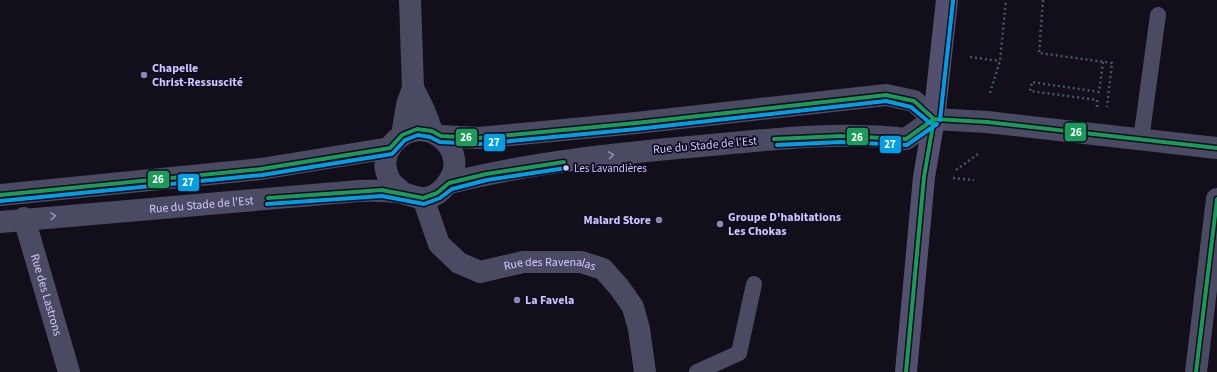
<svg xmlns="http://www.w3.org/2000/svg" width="1217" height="372" font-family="'Source Sans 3',sans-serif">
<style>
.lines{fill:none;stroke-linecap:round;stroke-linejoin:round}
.path{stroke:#475666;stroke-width:2.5;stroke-dasharray:2 3;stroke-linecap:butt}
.service{stroke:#4b4a63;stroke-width:16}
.minor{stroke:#4b4a63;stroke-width:22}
.tertiary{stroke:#4b4a63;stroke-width:22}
.secondary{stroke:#52506e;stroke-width:22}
.bus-1-casing{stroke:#0e0b1f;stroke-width:7}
.bus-2-casing{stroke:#0e0b1f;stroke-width:7}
.bus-1{stroke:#1a9b58;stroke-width:4}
.bus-2{stroke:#009fe3;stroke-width:4}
.oneway{stroke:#948fb9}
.poi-dot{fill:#8d87af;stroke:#0e0b1f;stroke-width:1.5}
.bus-dot{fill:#cfc8ff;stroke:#0e0b1f;stroke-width:1.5}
.labels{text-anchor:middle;stroke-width:3.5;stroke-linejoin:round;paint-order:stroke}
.bus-label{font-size:11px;fill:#cfc8ff;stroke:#0e0b1f;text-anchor:start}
.poi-label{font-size:12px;font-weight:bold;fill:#cfc8ff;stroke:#0e0b1f;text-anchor:start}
.street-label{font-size:12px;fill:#cfc8ff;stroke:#0e0b1f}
.line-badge{stroke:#0e0b1f;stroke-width:1.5}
.badge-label{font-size:11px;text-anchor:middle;font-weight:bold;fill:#fff}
</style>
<rect width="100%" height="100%" fill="#120f1a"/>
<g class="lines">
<!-- path -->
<path class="path" d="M1043,0L1039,53L1112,63L1107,107
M970,57L1000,61
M990,93L1000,61L1006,0
M1097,107V100L1030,91L1032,82L1099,92L1103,62
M956,170L978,154
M953,178L974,180"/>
<!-- service -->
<path class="service" d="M1141,140L1158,15
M697,372L739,353L754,284"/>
<!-- minor -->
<g class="minor">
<path d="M413,88L424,110L432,131"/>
<path d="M934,119L987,122L1217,148"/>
<path d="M402,135L407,105L413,88L410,0"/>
<path id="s1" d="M423,198L439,244L459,263L480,272L523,262H581L603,269L619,287L633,307L639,329L645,372"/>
<path id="s2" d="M24,218L69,372"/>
<path d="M1196,372L1217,199"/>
</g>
<!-- tertiary -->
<g class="tertiary">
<path d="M441,136L479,138L636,123L886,95L914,101L934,119L906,139C845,132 784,138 722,144C631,152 538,161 449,183"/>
<path d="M0,195L261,169L390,148"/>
<path id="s3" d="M0,222L359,191C372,190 385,191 398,192C406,193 414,198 422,198C437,199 448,185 453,173C456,164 454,152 448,145C420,109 370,146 390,180C393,185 399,189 403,193"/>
</g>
<!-- secondary -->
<path class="secondary" d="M906,372L924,177L934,119L947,0"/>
<!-- bus-1 casing -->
<g class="bus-1-casing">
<path id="bus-1" d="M934,119L987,122L1217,148
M774,139L840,136L906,139L934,119
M0,195L261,169L390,148L402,135L417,129L432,131L441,136L479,138L636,123L886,95L914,101L934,119
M268,198L382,190L423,198L437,193L449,183L486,174L564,162
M906,372L924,177L934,119
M1196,372L1217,199"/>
</g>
<!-- bus-2 casing -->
<g class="bus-2-casing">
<path id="bus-2" d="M940,120L953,1
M777,145L841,142L907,145L937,124
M1,201L262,175L392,154L405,140L418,135L430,137L440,142L480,144L637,129L886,101L911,107L930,123
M267,204L382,196L424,204L440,198L452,189L487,180L566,168"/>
</g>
<!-- bus-1 -->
<use href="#bus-1" class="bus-1"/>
<!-- bus-2 -->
<use href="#bus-2" class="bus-2"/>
</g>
<!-- one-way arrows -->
<defs><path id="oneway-chevron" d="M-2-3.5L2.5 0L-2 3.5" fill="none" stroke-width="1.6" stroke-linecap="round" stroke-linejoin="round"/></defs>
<g class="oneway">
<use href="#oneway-chevron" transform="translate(611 155) rotate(-9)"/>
<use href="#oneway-chevron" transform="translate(53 216) rotate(-5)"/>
</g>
<!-- markers -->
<g class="poi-dot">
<circle cx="144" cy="75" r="4"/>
<circle cx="659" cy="220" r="4"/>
<circle cx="720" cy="224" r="4"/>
<circle cx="517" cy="300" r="4"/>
</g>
<circle class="bus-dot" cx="566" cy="168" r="3.5"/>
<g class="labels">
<!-- bus labels -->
<g class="bus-label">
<text x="574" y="172">Les Lavandières</text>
</g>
<!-- poi labels -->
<g class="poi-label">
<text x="152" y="72">Chapelle<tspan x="152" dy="14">Christ-Ressuscité</tspan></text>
<text x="728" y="221">Groupe D'habitations<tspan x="728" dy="14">Les Chokas</tspan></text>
<text x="651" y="224" text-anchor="end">Malard Store</text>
<text x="525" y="304">La Favela</text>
</g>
<!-- street labels -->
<g class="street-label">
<text transform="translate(705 145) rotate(-5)" y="4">Rue du Stade de l'Est</text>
<text dy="4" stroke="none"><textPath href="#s3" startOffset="202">Rue du Stade de l'Est</textPath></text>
<text dy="4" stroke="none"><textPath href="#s1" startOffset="170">Rue des Ravenalas</textPath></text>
<text dy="4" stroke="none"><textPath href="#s2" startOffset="80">Rue des Lastrons</textPath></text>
</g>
</g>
<g class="line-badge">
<rect x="1064" y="122" width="23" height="20" rx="4" fill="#1a9b58"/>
<rect x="846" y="127" width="23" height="19" rx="4" fill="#1a9b58"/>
<rect x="455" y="128" width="23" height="19" rx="4" fill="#1a9b58"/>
<rect x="483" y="133" width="23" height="19" rx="4" fill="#009fe3"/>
<rect x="879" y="135" width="23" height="19" rx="4" fill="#009fe3"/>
<rect x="147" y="170" width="23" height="19" rx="4" fill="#1a9b58"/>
<rect x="177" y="173" width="23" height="19" rx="4" fill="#009fe3"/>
</g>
<g class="badge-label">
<text x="1076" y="136">26</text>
<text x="857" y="141">26</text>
<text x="466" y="141">26</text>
<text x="494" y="146">27</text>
<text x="890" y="148">27</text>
<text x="158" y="183">26</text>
<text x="188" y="186">27</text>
</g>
</svg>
